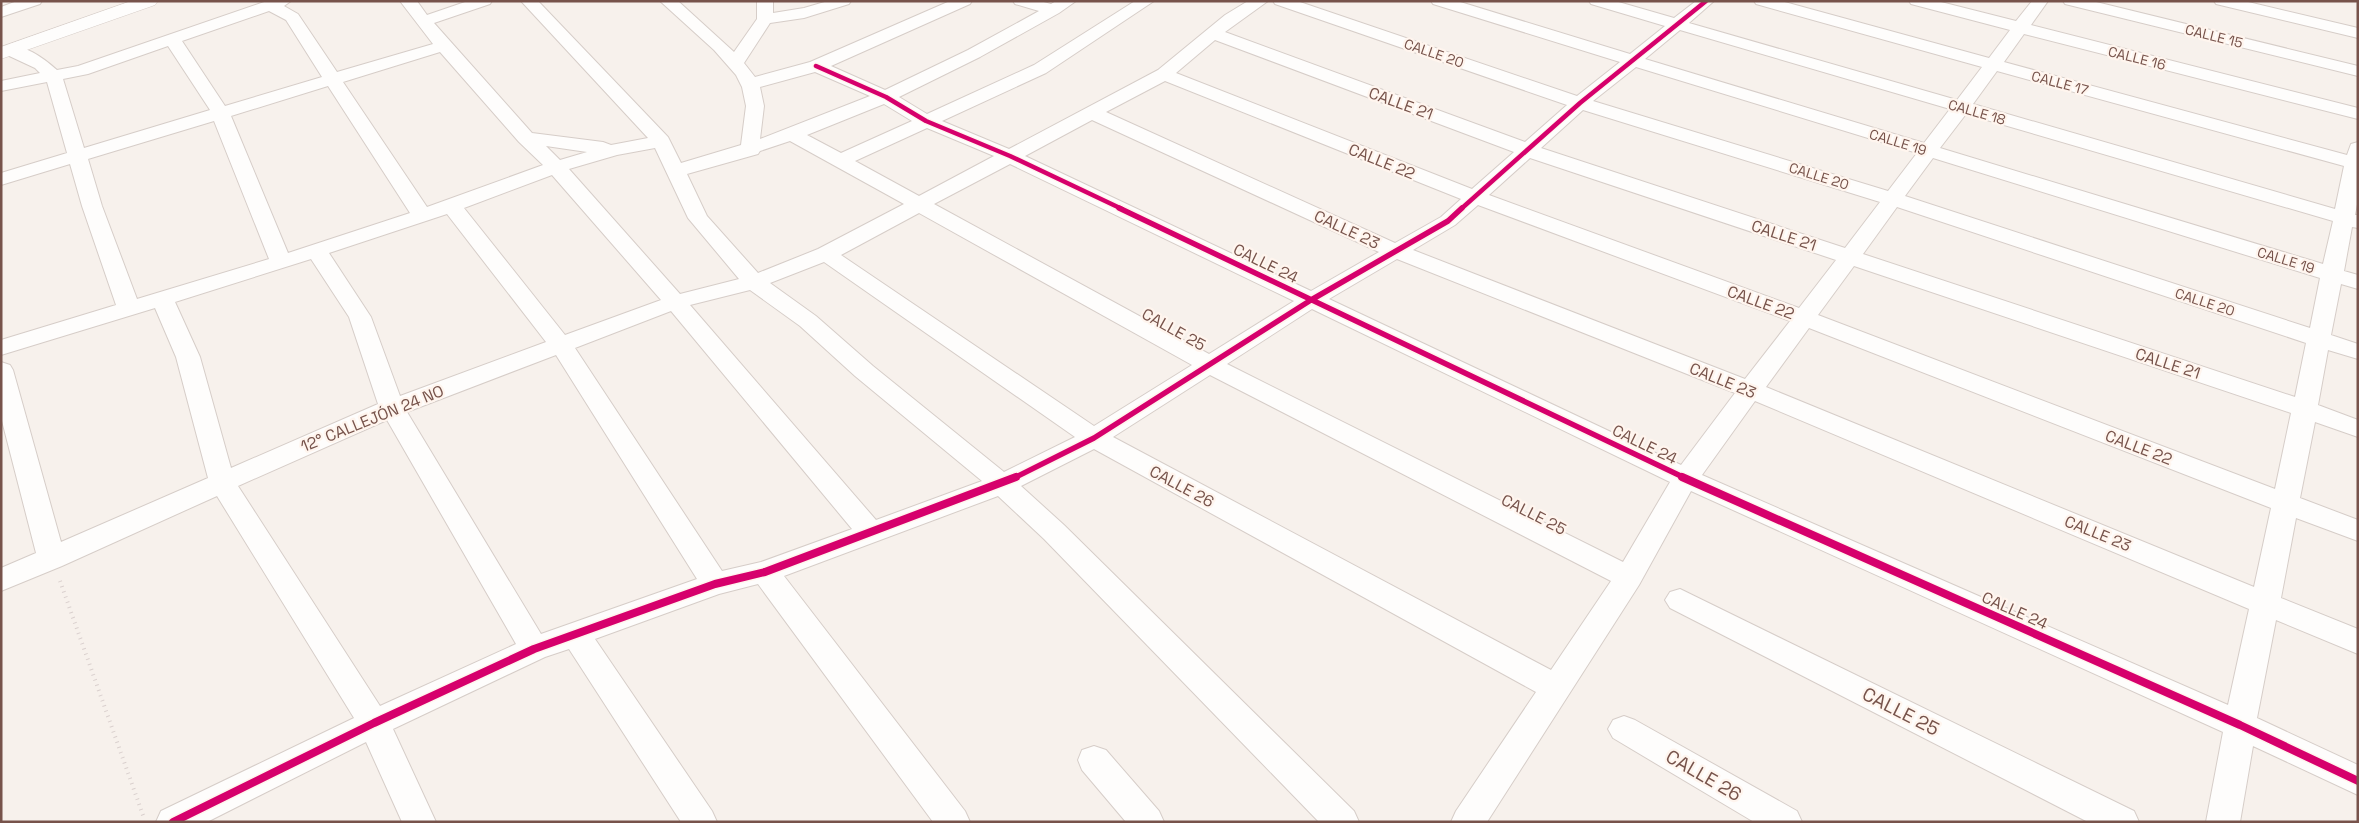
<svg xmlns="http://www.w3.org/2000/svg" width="2359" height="823" font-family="'Space Grotesk',sans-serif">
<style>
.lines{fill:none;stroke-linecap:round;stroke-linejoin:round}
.minor-casing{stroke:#d6cdc8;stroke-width:2}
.tertiary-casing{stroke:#d6cdc8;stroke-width:1}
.path{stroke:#dad0ce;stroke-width:4;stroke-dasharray:1 4.5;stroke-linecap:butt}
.minor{fill:#fefdfc;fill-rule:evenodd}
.tertiary{fill:#fefdfc;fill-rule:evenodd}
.cycleway-far2-casing{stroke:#fff5ee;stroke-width:7}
.cycleway-far1-casing{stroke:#fff5ee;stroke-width:9}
.cycleway-casing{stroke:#fff5ee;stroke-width:11}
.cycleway-far2{stroke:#d6006c;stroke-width:4.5}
.cycleway-far1{stroke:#d6006c;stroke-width:5.5}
.cycleway{stroke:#d6006c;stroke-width:8}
.labels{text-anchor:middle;stroke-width:4.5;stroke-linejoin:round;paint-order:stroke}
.far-street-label{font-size:14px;fill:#77534b;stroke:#fff5ee}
.street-label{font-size:16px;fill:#77534b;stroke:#fff5ee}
.near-street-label{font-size:19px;fill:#77534b;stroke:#fff5ee}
</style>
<rect width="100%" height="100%" fill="#f7f1ec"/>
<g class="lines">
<!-- minor casing -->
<g class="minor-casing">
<path id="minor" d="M17,1H42L40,4L1,17V7Z
M267,1H291L284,6L298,14L337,72L433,44L400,1H417L427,15L468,1H492L490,4L434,23L532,133L603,142L611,145L648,138L521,1H538L668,137L681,163L741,145L746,106L742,87L736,75L714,50L660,1H678L734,52L757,19V1H773V13L804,8L828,1H851L849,4L804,18L770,23L744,63L755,77L810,62L950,1H972L970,4L831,66L885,90L968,50L1039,11L1015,4L1013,1H1040L1051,4L1056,1H1076L1059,13L980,57L899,97L927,114L1034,65L1135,1H1154L1046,73L942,121L1009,149L1158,70L1225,15L1248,1H1268L1225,32L1525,142L1567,105L1275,4L1273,1H1297L1577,96L1620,62L1433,4L1431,1H1457L1630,54L1665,26L1591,4L1589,1H1615L1674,18L1696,1H1714L1689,23L1957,100L1982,67L1756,4L1754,1H1781L1989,58L2010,30L1911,4L1909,1H1937L2016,21L2032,1H2048L2031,25L2358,108V119L2024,34L2004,62L2347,155L2351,144L2358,142V199L2355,215H2358V228L2352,227L2344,271L2358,275V289L2341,284L2331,335L2358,344V359L2328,350L2318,405L2358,420V437L2315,422L2300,498L2358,520V541L2296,518L2281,598L2358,629V654L2276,620L2257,718L2358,765V795L2253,746L2240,822H2206L2223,732L1691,491L1639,585L1487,822H1451L1456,811L1536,692L1094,449L1021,486L1064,525L1354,811L1359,822H1319L1044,539L998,496L784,576L965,811L970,822H933L758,584L719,594L595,639L712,811L717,822H681L569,649L545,657L393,729L436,822H402L366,742L207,822H156L161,811L354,718L217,496L62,566L1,591V568L36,553L1,417V362L10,365L13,370L61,542L208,478L176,357L155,308L1,355V340L116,305L82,206L70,164L1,185V173L67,153L47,82L1,91V81L40,73L35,68L5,54L2,50L5,46C22,42 45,59 57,70L78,66ZM269,11L286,20L322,77L225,106L182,41ZM1680,30L1950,109L1924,143L1645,59ZM1215,40L1514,152L1472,189L1176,73ZM168,46L210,110L84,148L63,79L88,74ZM440,52L519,142L543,165L427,207L343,82ZM1636,67L1917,153L1888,191L1593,101ZM1997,71L2344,166L2335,209L1973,104ZM815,72L870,96L760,139L764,106L760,87ZM1165,81L1461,199L1441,217L1395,243L1106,112ZM328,86L410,213L288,253L231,116ZM884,104L912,121L841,153L807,135ZM1583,110L1880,202L1845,248L1541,148ZM1966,114L2333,221L2323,264L1940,148ZM1092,120L1379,252L1311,291L1025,156ZM214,121L269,259L137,299L102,206L88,159ZM927,128L994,156L919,196L855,161ZM790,141L904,204L818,249L758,273L707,216L687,174L758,154L760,151ZM546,146L587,152L560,160ZM655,148L688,218L739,279L680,294L569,169L617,155ZM1530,158L1836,260L1799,308L1489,195ZM1933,158L2320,278L2310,328L1905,196ZM1010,164L1294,301L1209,354L934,204ZM552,175L661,300L565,335L464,208ZM1478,205L1790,321L1745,379L1413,250L1455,225ZM1897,207L2306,343L2295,397L1863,254ZM919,213L1192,365L1094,426L841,255ZM447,214L546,342L400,396L371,317L329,253ZM311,259L349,317L378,404L231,468L200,357L175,302ZM1397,259L1735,393L1681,465L1329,299ZM824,262L1075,437L1004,472L873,366L816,316L770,283ZM1854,266L2291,413L2275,489L1818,315ZM750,290L800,326L855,376L982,481L876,520L690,305ZM1312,309L1670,482L1623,562L1227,364ZM671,311L852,529L761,562L722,571L575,348ZM1809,328L2271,508L2254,587L1766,387ZM556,355L697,579L541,634L407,412ZM1210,375L1611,581L1551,670L1113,437ZM1755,401L2249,609L2228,705L1702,475ZM387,420L516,644L380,706L238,486Z
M2063,1H2092L2358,66V76L2065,4Z
M2214,1H2244L2358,28V38L2216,4Z
M1680,589L2134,811L2139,822H2088L1670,608L1665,600L1670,592Z
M1624,716L1635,720L1797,811L1802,822H1754L1613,738L1608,729L1613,720Z
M1094,746L1106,750L1159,811L1164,822H1126L1082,770L1078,760L1082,750Z"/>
</g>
<!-- tertiary casing -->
<g class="tertiary-casing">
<path id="tertiary" d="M131,1H158L155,5L1,59V47Z"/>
</g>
<!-- path -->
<path class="path" d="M60,581L144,818"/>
<!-- minor -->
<use href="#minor" class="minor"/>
<!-- tertiary -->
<use href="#tertiary" class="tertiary"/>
<!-- cycleway-far2 casing -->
<g class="cycleway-far2-casing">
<path id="cycleway-far2" d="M816,66L886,97L926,121L1010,156L1122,209
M1461,209L1580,103L1706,1"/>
</g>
<!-- cycleway-far1 casing -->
<g class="cycleway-far1-casing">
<path id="cycleway-far1" d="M1119,208L1685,478
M1014,478L1094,438L1311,300L1448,221L1462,208"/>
</g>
<!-- cycleway casing -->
<g class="cycleway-casing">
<path id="cycleway" d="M1682,477L2240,725L2358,781
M173,822L374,723L534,649L715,584L765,572L1016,477"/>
</g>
<!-- cycleway-far2 -->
<use href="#cycleway-far2" class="cycleway-far2"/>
<!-- cycleway-far1 -->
<use href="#cycleway-far1" class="cycleway-far1"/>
<!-- cycleway -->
<use href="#cycleway" class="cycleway"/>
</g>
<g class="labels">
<!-- far-street labels -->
<g class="far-street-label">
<text transform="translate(2214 36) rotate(14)" y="5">CALLE 15</text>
<text transform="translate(1434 53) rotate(19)" y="5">CALLE 20</text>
<text transform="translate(2137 58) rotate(14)" y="5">CALLE 16</text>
<text transform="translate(2060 83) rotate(15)" y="5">CALLE 17</text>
<text transform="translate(1977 112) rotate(16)" y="5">CALLE 18</text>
<text transform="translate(1898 142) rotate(17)" y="5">CALLE 19</text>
<text transform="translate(1819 176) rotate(17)" y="5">CALLE 20</text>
<text transform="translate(2286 260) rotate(17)" y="5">CALLE 19</text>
<text transform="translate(2205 302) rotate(18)" y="5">CALLE 20</text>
</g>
<!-- street labels -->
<g class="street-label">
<text transform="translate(1401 103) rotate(20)" y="6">CALLE 21</text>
<text transform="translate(1382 161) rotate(22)" y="6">CALLE 22</text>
<text transform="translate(1347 229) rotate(25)" y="6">CALLE 23</text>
<text transform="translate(1784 235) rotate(18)" y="6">CALLE 21</text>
<text transform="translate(1266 263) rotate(26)" y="6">CALLE 24</text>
<text transform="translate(1761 302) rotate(20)" y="6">CALLE 22</text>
<text transform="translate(1174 329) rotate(29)" y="6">CALLE 25</text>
<text transform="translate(2168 363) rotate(18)" y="6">CALLE 21</text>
<text transform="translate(1723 380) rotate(22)" y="6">CALLE 23</text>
<text transform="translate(372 418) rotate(-22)" y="6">12° CALLEJÓN 24 NO</text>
<text transform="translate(1645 444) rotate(26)" y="6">CALLE 24</text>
<text transform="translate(2139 447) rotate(21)" y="6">CALLE 22</text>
<text transform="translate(1182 486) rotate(28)" y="6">CALLE 26</text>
<text transform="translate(1534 514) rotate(27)" y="6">CALLE 25</text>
<text transform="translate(2098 533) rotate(22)" y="6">CALLE 23</text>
<text transform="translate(2015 610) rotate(24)" y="6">CALLE 24</text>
</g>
<!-- near-street labels -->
<g class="near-street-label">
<text transform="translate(1901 711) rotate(27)" y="7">CALLE 25</text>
<text transform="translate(1704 775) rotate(30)" y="7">CALLE 26</text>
</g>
</g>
<!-- border -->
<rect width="2359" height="823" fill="none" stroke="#77534b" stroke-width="5"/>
</svg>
